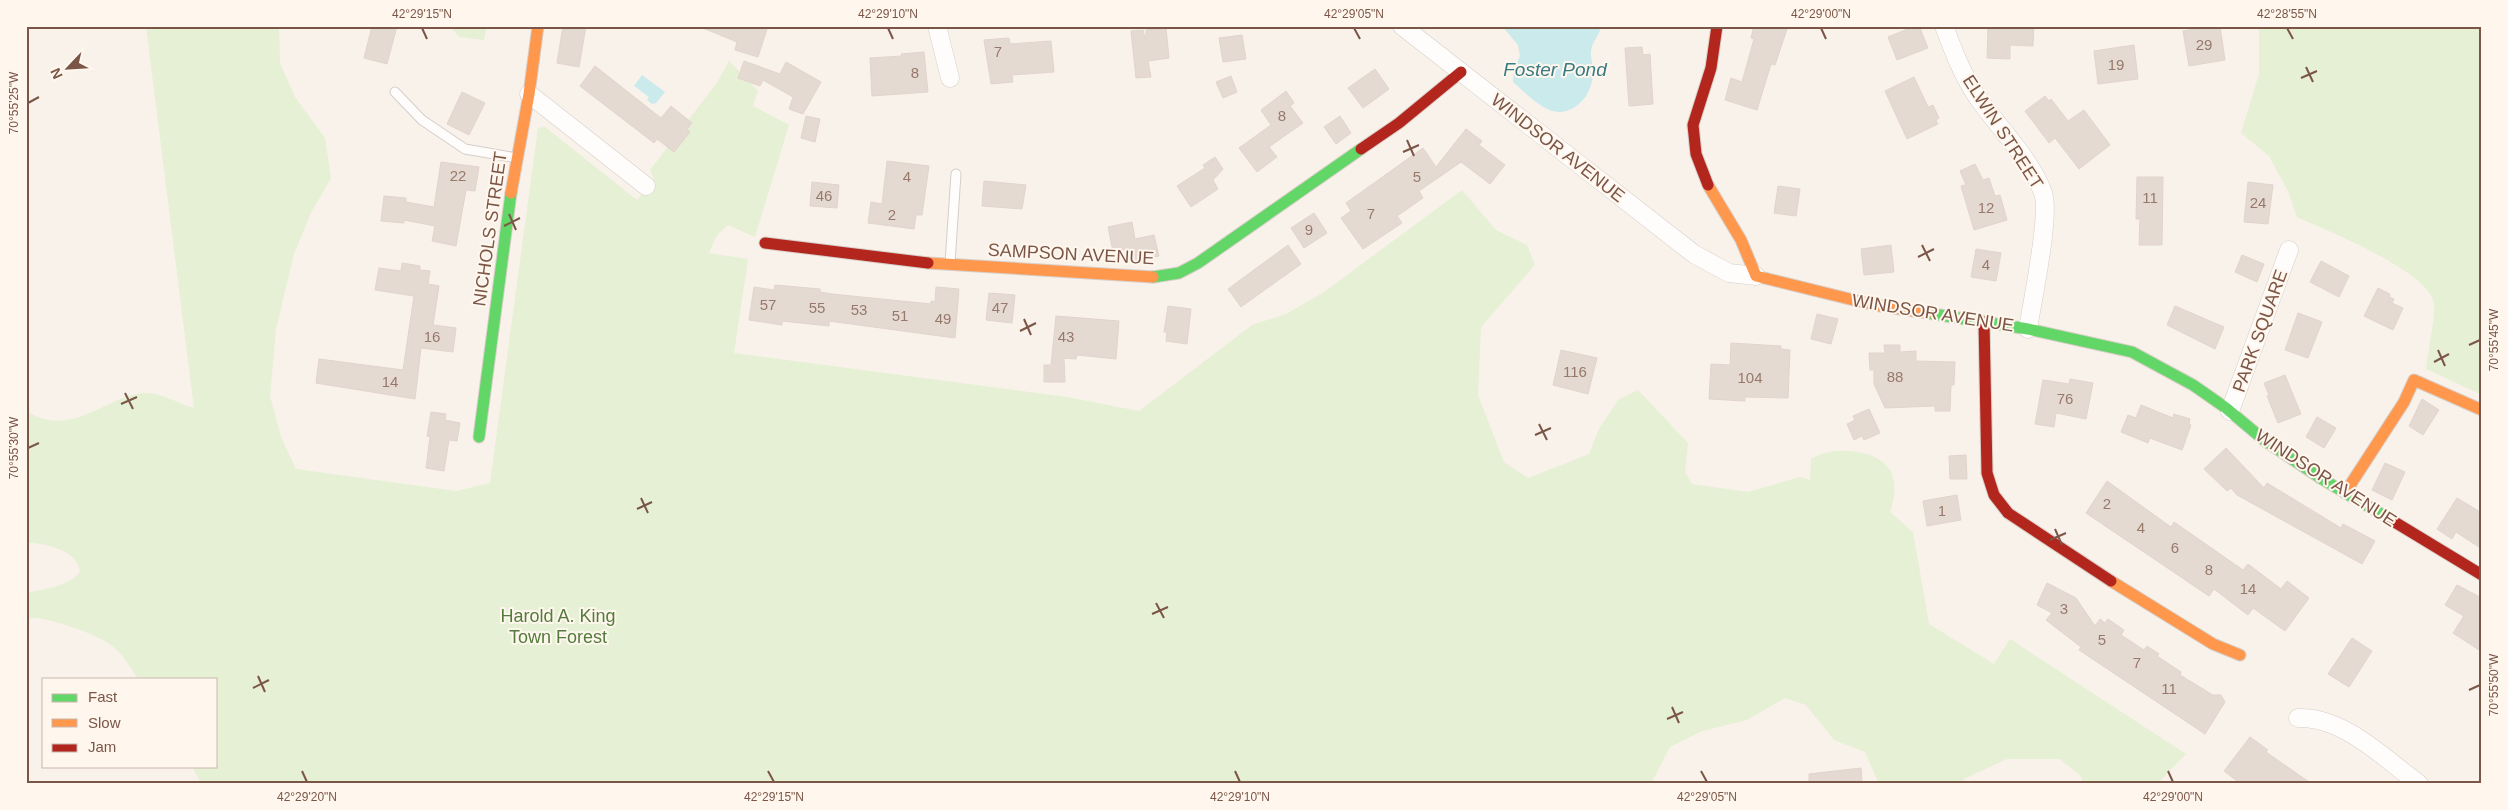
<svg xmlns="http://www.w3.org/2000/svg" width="2508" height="810" font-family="Arial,sans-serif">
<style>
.green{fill:#e6f0d4}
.water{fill:#caeaeb}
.building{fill:#e5dad2;stroke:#e2d4cd}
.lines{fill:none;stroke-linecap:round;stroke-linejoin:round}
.lane-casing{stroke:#d7cdc8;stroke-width:11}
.street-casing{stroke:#d7cdc8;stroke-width:19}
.fast-casing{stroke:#d8cec7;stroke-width:13}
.slow-casing{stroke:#d8cec7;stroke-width:13}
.jam-casing{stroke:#d8cec7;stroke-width:13}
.lane{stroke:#fefdfc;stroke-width:9}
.street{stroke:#fefdfc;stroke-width:18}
.fast{stroke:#63d668;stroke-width:11}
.slow{stroke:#ff974d;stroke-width:11}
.jam{stroke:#b3261e;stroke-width:11}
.ticks{fill:none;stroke:#7b5647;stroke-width:2}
.labels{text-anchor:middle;stroke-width:4;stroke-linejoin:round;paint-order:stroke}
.number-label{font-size:15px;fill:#97796c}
.street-label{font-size:18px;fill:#7b5647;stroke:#fff7ee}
.park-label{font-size:18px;fill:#527c3b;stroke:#fff7ee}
.water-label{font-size:19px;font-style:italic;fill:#397b82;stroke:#fff7ee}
.neatline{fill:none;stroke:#7b5647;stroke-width:2}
.ticks-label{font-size:12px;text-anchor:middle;fill:#7b5647}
</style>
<rect width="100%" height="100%" fill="#f8f2eb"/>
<!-- green -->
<path class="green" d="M146,26H279L280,63L295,97L325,138L331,178L311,213L294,254L276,329L270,396L281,437L296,469L456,491L490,483L538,128L545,127L637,200L654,179L650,170L716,84L729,61L758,91L753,106L789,125L755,237L728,225L717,235L709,253L748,259L734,353L1067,397L1139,411L1252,325L1286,314L1324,292L1462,190L1496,230L1527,245L1535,265L1481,327L1478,395L1504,462L1528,478L1589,454L1599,429L1618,400L1638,390L1688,443L1685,472L1692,484L1748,492L1800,477L1810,480L1811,459C1822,452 1835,450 1849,451C1887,454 1903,474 1890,512L1913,532L1929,624L1994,664L2010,639L2186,754L2157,784H2084L2080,775L2059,759H2007L1964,779L1963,784H1879L1865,752L1834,740L1806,705L1785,698L1747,720L1702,731L1670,747L1651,784H201L192,766H216V679H138C130,667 123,654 111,645C98,635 41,613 26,619V593C45,589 67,587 80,572C78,549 44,544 26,542V411C74,440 104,395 146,393C162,393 179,404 194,408Z
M450,26H487L484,40L459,37Z
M2259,26H2482V395L2426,369C2428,351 2435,320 2434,304C2431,272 2326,230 2297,217L2288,191L2269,156L2241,133L2259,74Z"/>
<!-- water -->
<path class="water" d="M1502,26H1601C1600,35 1592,41 1591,51C1590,58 1594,66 1593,74C1592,87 1586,100 1575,107C1551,123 1531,97 1513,82L1514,69L1520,56L1518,45Z
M642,75L665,92L656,103L652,104L647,100L649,97L634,86Z"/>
<!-- building -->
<path class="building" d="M372,26H397L387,64L364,58Z
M563,26H586L579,67L557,63Z
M698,26H768L758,57L735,50L737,42Z
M1754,26H1788L1775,65L1771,64L1757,110L1725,100L1731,78L1742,82L1754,39L1751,38Z
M1915,26H1919L1928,48L1897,60L1888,37Z
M1988,26H2034L2033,46L2010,45V59L1987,58Z
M2211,26H2220L2225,60L2189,66L2183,31Z
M1166,28L1169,58L1148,61L1151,77L1136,78L1131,31L1143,30L1146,41V30Z
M1242,35L1246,59L1223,62L1219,38Z
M1009,38L1010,44L1051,41L1054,72L1012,75L1013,82L991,84L984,40Z
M2134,45L2138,79L2098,84L2094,51Z
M1642,47L1643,55L1650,54L1653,104L1629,106L1625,48Z
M924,52L928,92L872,96L870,58L902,56L901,54Z
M744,61L780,74L786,62L821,82L803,114L789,109L793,97L763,80L760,86L738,78Z
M595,66L661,118L671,106L692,123L687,129L690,132L674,152L657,139L654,143L580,86Z
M1375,69L1389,89L1363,108L1348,88Z
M1231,76L1237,92L1223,98L1216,82Z
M1914,77L1928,107L1933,105L1939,118L1936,120L1938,124L1907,139L1885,91Z
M1286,91L1294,103L1290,106L1303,123L1269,147L1277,157L1257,172L1239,148L1271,125L1261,110Z
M462,92L485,103L469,135L447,124Z
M2045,96L2049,101L2051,99L2068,121L2084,110L2110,145L2079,169L2055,138L2049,143L2025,111Z
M806,116L820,119L815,142L801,138Z
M1340,116L1351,133L1336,144L1324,127Z
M1466,129L1482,141L1479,145L1505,165L1490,184L1461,162L1419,191L1423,198L1397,216L1402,223L1363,249L1341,218L1351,211L1346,203L1423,148L1436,167Z
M1215,157L1223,169L1213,180L1218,189L1191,207L1177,186L1205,168L1203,165Z
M887,161L929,166L922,215H916L914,229L868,223L871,202L882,204Z
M441,162L479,167L475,191L466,190L456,246L432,241L435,226L404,220V223L381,221L384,196L406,198V202L434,207Z
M1975,164L1983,180L1989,178L1995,196L2000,195L2007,220L1974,230L1961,186L1966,185L1960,171Z
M2137,177H2163L2162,245H2139L2140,219H2136Z
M984,181L1026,185L1022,209L982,206Z
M812,182L839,185L837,208L810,206Z
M2248,182L2273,185L2268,224L2244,222Z
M1778,186L1800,189L1796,216L1774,213Z
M1314,213L1327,233L1304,248L1291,228Z
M1132,222L1135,239L1154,235L1159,256L1136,261L1133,248L1113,252L1108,227Z
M1288,245L1301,264L1241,307L1228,289Z
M1891,245L1894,272L1864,275L1861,249Z
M1976,249L2001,253L1996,281L1971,277Z
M2242,255L2264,264L2257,282L2235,272Z
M2321,261L2349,276L2339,297L2310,282Z
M402,263L420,266V270L430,271L428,284L439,286L433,325L456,328L453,352L421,348L415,399L316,383L319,359L403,370L414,296L375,290L379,268L401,271Z
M775,285L820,289V292L832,294L931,304V301L935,302L936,287L959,289L955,338L829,321V326L782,321V325L749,320L754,287L774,290Z
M2378,288L2390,294L2389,297L2394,299L2392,303L2403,308L2393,330L2364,316Z
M989,293L1015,295L1012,323L986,320Z
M1168,306L1191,309L1187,344L1166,341L1167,332H1164Z
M2175,306L2224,327L2215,349L2167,325Z
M2298,313L2322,322L2308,358L2285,350Z
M1817,314L1838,319L1831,344L1811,339Z
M1056,316L1119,321L1116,359L1077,355L1076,359L1064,358L1065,382H1044V365H1051Z
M1731,343L1781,346V349L1790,350L1788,398L1745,397V401L1709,399L1711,364L1730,365Z
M1884,345H1900V352L1916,351V361L1955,362L1954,385H1951L1950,411H1935V406L1885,408L1874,384V370H1870L1869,353H1885Z
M1561,350L1597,358L1588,394L1553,385Z
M2285,375L2301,414L2278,423L2267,396L2269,395L2264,383Z
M2070,379L2093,383L2086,419L2056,413L2054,427L2035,424L2043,380L2069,384Z
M2422,399L2439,410L2423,435L2409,426Z
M2141,405L2173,418L2174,414L2190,419L2189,424L2191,425L2182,450L2150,438L2148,443L2121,432L2128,415L2136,418Z
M1869,409L1880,433L1864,440L1862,436L1854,440L1847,424L1855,420L1853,416Z
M431,412L446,414L445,420L460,423L457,441L449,440L444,471L426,468L430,437L427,436Z
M2317,417L2336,428L2324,448L2306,437Z
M2226,448L2264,488L2267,483L2341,528L2343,524L2375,541L2362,564L2237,495L2231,488L2227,491L2204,469Z
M1966,455L1967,479H1950L1949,456Z
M2385,463L2405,472L2392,500L2372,490Z
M2107,481L2171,527L2174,522L2243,570L2248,564L2281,589L2287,581L2309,598L2285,631L2253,608L2248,615L2214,589L2209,596L2086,513Z
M1957,495L1961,520L1927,526L1923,501Z
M2457,498L2482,513V549L2456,532L2452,539L2437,529Z
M2047,583L2076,598L2095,626L2100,619L2105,623L2108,619L2124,630L2121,635L2144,650L2147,646L2159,654L2157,656L2181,672L2180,675L2213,695H2221L2225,702L2205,734L2079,650L2081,647L2046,620L2052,613L2037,605Z
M2457,585L2482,598V652L2453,633L2464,616L2445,605Z
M2352,638L2372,651L2349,687L2328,674Z
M2250,737L2268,750L2266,752L2312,784H2241L2224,771Z
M1861,768L1862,784H1809V774Z"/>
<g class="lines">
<!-- lane casing -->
<g class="lane-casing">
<path id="lane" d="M395,92L422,120L465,149L517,158
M950,263L956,174"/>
</g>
<!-- street casing -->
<g class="street-casing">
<path id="street" d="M937,26L950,78
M1402,26L1694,254L1729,273L1756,276
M1944,26C1953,50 1962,74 1976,95C1997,126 2031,159 2043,193C2051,214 2032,302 2028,329
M529,94L646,186
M2230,411L2289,250
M2298,718C2343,716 2385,759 2419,784"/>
</g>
<!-- fast casing -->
<g class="fast-casing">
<path id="fast" d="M1153,277L1179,273L1198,263L1361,149
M1927,313L2028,329L2132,352L2193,385L2226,408L2264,440L2322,479L2388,518
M479,437L511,193"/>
</g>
<!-- slow casing -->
<g class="slow-casing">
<path id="slow" d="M1708,185L1741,240L1756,276L1874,305L1927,313
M511,193L529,94L538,26
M928,263L1153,277
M2345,493L2404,402L2414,380L2482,410
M2111,581L2213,644L2240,655"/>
</g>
<!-- jam casing -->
<g class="jam-casing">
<path id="jam" d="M1361,149L1399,123L1461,72
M1708,185L1696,154L1693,125L1711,68L1717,26
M765,243L928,263
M1984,322L1987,473L1994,495L2008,513L2111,581
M2388,518L2482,575"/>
</g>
<!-- lane -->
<use href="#lane" class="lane"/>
<!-- street -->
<use href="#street" class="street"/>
<!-- fast -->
<use href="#fast" class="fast"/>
<!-- slow -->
<use href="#slow" class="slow"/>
<!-- jam -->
<use href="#jam" class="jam"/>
</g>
<!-- ticks -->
<path class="ticks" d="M422,28L427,39M888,28L893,39M1354,28L1360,39M1821,28L1826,39M2287,28L2293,39M2306,67L2313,82M2301,78L2317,71M28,103L39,97M1407,140L1414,156M1403,152L1419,145M509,214L516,230M504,226L520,218M1922,245L1930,261M1918,257L1934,249M1024,319L1031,335M1020,331L1036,323M2469,345L2480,340M2438,350L2445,366M2434,362L2449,354M125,393L133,409M121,404L137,397M1539,424L1547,440M1535,435L1551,428M28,448L39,443M641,498L648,513M637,509L652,502M2055,529L2062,545M2050,540L2066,533M1156,603L1164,618M1152,614L1168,607M258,676L265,692M253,688L269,680M2469,690L2480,685M1672,707L1679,723M1667,719L1683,712M302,771L307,782M768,771L774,782M1235,771L1240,782M1701,771L1707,782M2168,771L2173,782"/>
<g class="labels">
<!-- number labels -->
<g class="number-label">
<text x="2204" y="50">29</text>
<text x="998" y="57">7</text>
<text x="2116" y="70">19</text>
<text x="915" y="78">8</text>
<text x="1282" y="121">8</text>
<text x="458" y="181">22</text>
<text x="907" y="182">4</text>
<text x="1417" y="182">5</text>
<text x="824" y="201">46</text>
<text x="2150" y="203">11</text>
<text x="2258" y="208">24</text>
<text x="1986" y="213">12</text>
<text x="1371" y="219">7</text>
<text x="892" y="220">2</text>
<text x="1309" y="235">9</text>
<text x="1986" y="270">4</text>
<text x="768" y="310">57</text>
<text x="817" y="313">55</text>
<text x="1000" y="313">47</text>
<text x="859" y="315">53</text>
<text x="900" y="321">51</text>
<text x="943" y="324">49</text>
<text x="432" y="342">16</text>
<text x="1066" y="342">43</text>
<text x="1575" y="377">116</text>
<text x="1895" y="382">88</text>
<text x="1750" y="383">104</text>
<text x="390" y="387">14</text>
<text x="2065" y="404">76</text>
<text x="2107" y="509">2</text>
<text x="1942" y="516">1</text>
<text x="2141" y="533">4</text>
<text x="2175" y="553">6</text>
<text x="2209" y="575">8</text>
<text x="2248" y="594">14</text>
<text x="2064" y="614">3</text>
<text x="2102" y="645">5</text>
<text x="2137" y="668">7</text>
<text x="2169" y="694">11</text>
</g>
<!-- street labels -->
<g class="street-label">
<text transform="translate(2003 132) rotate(57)" y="6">ELWIN STREET</text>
<text transform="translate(1558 148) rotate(38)" y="6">WINDSOR AVENUE</text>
<text transform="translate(490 229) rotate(-82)" y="6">NICHOLS STREET</text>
<text transform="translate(1071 254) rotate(3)" y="6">SAMPSON AVENUE</text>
<text transform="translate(1933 313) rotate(9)" y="6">WINDSOR AVENUE</text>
<text transform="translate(2260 331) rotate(-70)" y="6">PARK SQUARE</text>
<text transform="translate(2326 478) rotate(33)" y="6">WINDSOR AVENUE</text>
</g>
<!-- park labels -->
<g class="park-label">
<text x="558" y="622">Harold A. King<tspan x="558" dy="21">Town Forest</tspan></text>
</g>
<!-- water labels -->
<g class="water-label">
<text x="1555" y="76">Foster Pond</text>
</g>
</g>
<!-- border -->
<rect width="2508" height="810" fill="none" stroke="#fff7ee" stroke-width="55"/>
<!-- legend -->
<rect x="42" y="678" width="175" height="90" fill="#fff7ee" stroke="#cab7ab"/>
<rect x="52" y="694" width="25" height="8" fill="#63d668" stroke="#cab7ab"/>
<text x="88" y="702" font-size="15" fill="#7b5647">Fast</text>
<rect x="52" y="719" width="25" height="8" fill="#ff974d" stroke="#cab7ab"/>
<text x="88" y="728" font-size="15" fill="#7b5647">Slow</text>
<rect x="52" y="744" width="25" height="8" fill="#b3261e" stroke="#cab7ab"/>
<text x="88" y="752" font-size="15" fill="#7b5647">Jam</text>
<!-- north arrow -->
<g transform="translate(68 68) rotate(245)" stroke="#fff7ee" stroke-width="4" paint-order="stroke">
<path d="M0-4L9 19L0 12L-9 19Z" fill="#7b5647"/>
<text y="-8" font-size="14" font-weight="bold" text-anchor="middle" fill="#7b5647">N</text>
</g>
<rect x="28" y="28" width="2452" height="754" class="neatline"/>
<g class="ticks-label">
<text x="422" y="18">42°29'15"N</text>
<text x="888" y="18">42°29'10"N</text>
<text x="1354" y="18">42°29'05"N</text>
<text x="1821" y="18">42°29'00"N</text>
<text x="2287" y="18">42°28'55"N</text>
<text transform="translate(14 103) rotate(-90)" y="4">70°55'25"W</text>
<text transform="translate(2494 340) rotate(-90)" y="4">70°55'45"W</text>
<text transform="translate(14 448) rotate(-90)" y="4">70°55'30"W</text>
<text transform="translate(2494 685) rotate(-90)" y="4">70°55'50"W</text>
<text x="307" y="801">42°29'20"N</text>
<text x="774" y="801">42°29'15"N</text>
<text x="1240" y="801">42°29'10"N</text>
<text x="1707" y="801">42°29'05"N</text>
<text x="2173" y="801">42°29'00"N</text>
</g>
</svg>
